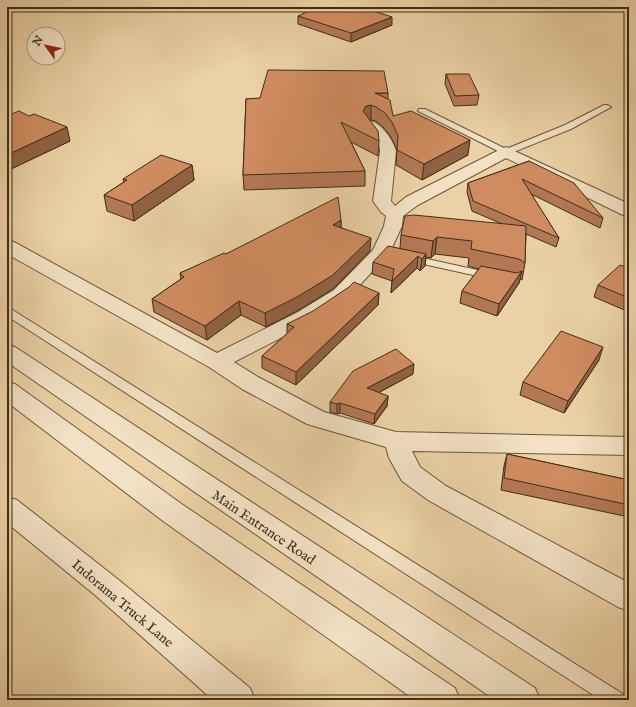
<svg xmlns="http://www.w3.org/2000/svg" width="636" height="707" font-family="'IM FELL English',serif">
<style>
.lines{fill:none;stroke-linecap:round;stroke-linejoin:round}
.lane-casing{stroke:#6a573b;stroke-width:2}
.street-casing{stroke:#6a573b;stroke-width:2}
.lane{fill:#f2e1c4;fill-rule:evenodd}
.street{fill:#f2e1c4;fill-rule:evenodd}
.wall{fill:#b27853;stroke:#3f2e18}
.shaded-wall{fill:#916243;stroke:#3f2e18}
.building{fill:#cf8c60;stroke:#3f2e18}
.labels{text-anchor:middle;stroke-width:3;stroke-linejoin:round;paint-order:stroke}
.near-street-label{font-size:14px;fill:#3f2e18;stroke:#f2e1c4}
</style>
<rect width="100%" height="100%" fill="#ebd1a5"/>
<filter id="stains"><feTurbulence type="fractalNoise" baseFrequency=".005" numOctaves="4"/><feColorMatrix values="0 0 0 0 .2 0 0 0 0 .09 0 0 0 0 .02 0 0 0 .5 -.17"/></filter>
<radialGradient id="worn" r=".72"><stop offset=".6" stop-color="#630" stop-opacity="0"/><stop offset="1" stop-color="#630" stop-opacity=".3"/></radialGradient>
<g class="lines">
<!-- lane casing -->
<g class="lane-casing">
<path id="lane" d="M604,105H607L611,107L571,129L506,155L418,111L419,109H425L506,149L565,125Z
M409,255L491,273L496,276L491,279L405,260L404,258L405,256Z
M7,308L11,309L623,694L626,700H601L7,316Z"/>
</g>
<!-- street casing -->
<g class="street-casing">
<path id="street" d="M371,121C381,123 394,141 396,151L391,201L395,206L406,197L501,149L506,147L629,204V216L623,215L506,158L418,205L403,216L402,226L390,252L348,298L312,322L234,362L258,377L324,412L396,432L629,437V455L412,451L420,467L446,486L629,583V611L618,607L428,500L402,481L389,458L386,447L307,424L242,389L209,367L7,254V240L14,242L217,353L298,312L334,290L373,250L384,226L386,216L381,212L373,201L380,151L379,145L364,125L366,122Z
M7,345L15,347L535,688L540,700H495L7,362Z
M7,382L15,384L183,505L455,688L460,700H415L163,521L7,402Z
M7,497L17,500L115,577L250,688L255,700H213L95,595L7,523Z"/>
</g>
<!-- lane -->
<use href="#lane" class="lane"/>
<!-- street -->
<use href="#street" class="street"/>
</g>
<!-- wall -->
<path class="wall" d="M622,7H629V14Z
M298,16L392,25L351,42L298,24Z
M446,74L479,95L477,105L454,106L445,84Z
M388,93V99L393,116L468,155L422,180L396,165L397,150L391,137L384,128L376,121L371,120H370L379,141L378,156L351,142L365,171V186L244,190L243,175L246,99Z
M7,116L70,141L11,169L7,168Z
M529,161L603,218L600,228L531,194L559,238L556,247L526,234L525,263L522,280L520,279L519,283L497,316L460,303L462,291L479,269L468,266L469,258L435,254L431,258L426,257L425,266L420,271L417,268L391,293L392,281L372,274L373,262L400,248L401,235L502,224L472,211L467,192L468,183Z
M192,165L194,180L134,221L107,211L104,195L124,182L123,179Z
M341,220V227L370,251L333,289L297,311L266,327L241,315L207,340L154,312L152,299L181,279L180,273L226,254Z
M629,268V312L594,297L598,285Z
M379,293L378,305L296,385L262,368V356L287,334V324Z
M599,360L564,413L520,395L523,382Z
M413,374L378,393L388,396L387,406L374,424L340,413L337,414L330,412V402Z
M507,454L629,480V517L501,490L504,466Z"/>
<!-- shaded-wall -->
<path class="shaded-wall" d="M392,17V25L351,42V33Z
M371,105V120L366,121L363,111L366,106Z
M67,127L70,141L11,169L7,155Z
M470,140L468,155L422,180L424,164Z
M192,165L194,180L134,221L132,205Z
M341,220V233L333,225Z
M437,237L435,254L431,258L433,241Z
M371,238L370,251L333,289L297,311L266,327L265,313Z
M426,254L425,266L420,271L422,259Z
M418,256L417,268L391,293L392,281Z
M522,271L519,283L497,316L499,304Z
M379,293L378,305L296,385V372Z
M239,301L241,315L207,340L205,326Z
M603,347L599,360L564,413L568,401Z
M414,364L413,374L367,399V388Z
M388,396L387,406L374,424L375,414Z
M340,403V413L337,414V404Z"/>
<!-- building -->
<path class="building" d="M317,7H362L392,17L351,33L298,16Z
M268,70L384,71L388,93H375L390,100L393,116L411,111L470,140L424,164L397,150L398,136L392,122L385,113L376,107L371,105L366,106L363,111L378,131L379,141L341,122L365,171L243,175L246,99L260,98Z
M446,74H469L479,95L455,96Z
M19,111L29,116L34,114L67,127L7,155V116Z
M161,155L192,165L132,205L104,195L127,180L123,179Z
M529,161L574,183L603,218L522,179L559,238L473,201L468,183Z
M338,197L341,220L333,225L371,238L333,275L297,297L265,313L239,301L205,326L152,299L184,277L180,273L224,253L226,254Z
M414,215L526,226L525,263L519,259L471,249L472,241L437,237L433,241L401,235L405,216Z
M388,246L426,254L422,259L418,256L392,281L394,269L373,262Z
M620,265L629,268V298L598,285Z
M481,266L517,273L522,271L499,304L462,291Z
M354,282L379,293L296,372L262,356L294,327L287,324L313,311L349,287Z
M561,331L603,347L568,401L523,382Z
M396,349L414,364L367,388L388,396L375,414L340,403L337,404L330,402L353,371Z
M507,454L629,480V505L504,478Z"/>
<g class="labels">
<!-- near-street labels -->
<g class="near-street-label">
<text transform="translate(264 527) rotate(34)" y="5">Main Entrance Road</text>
<text transform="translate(123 603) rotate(40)" y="5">Indorama Truck Lane</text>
</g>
</g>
<!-- margin -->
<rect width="636" height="707" fill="none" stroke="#ebd1a5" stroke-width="24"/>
<rect x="8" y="8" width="620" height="691" fill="none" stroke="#3f2e18" stroke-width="2"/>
<rect x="12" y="12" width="612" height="683" fill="none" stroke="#3f2e18"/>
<!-- north arrow -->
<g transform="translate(46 46) rotate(303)"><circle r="19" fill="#f2e1c4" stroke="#aa997f"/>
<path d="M0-3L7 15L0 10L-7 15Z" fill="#8f2418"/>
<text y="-6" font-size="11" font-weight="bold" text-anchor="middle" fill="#3f2e18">N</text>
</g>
<rect width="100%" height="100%" filter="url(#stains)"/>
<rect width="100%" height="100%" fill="url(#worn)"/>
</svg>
